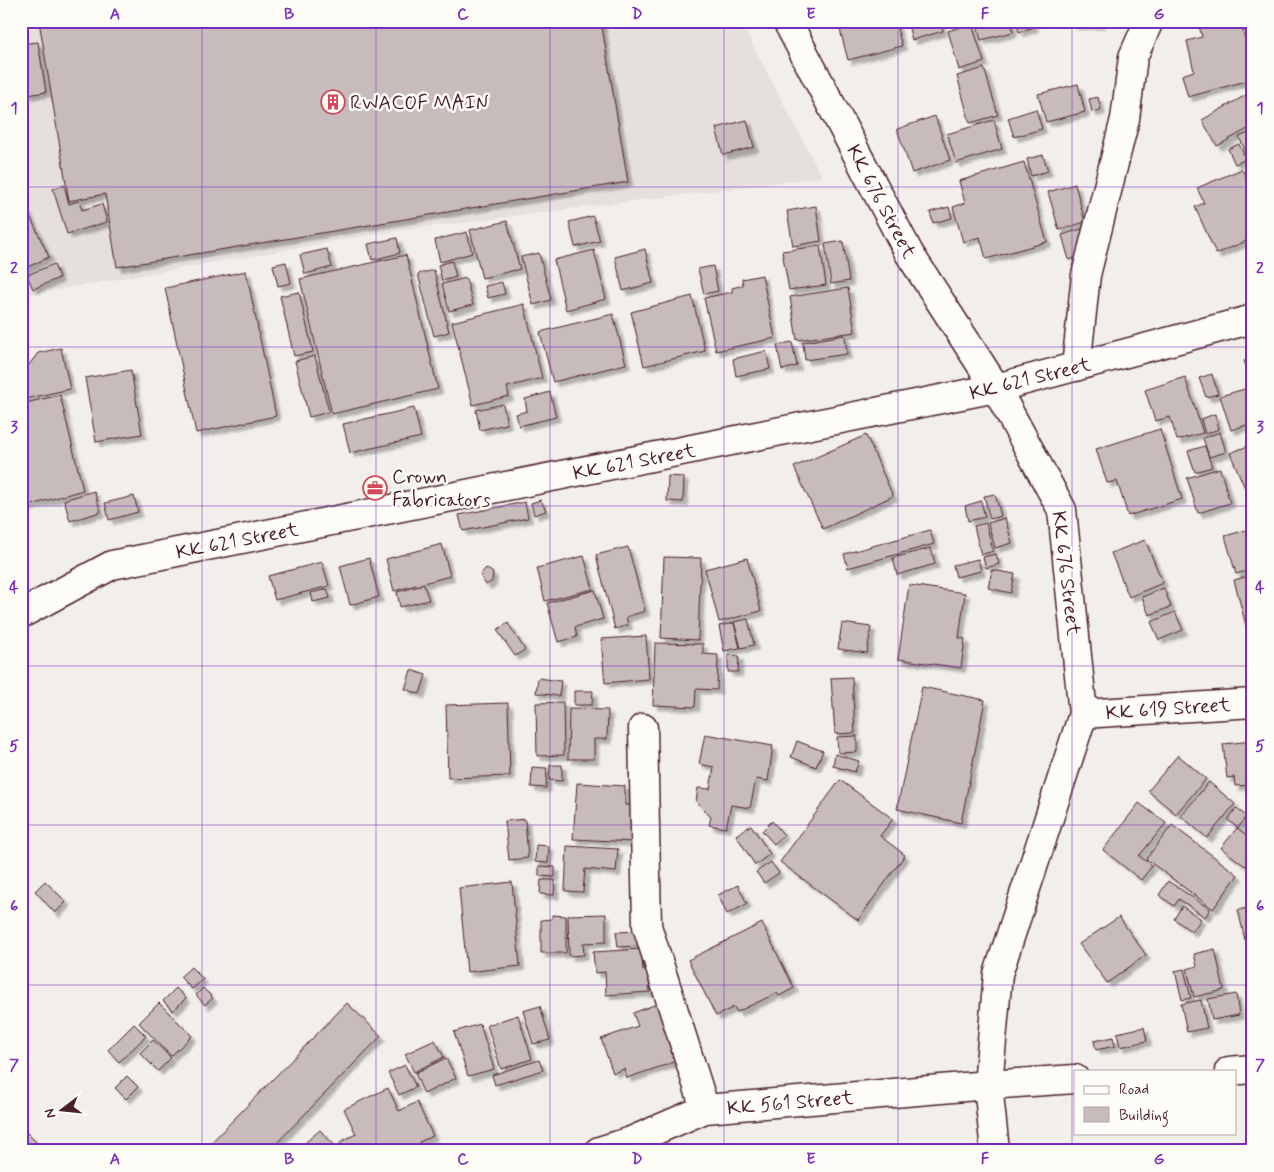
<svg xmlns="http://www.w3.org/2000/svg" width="1274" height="1172" font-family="Mynerve,sans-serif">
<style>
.built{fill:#e5dfdd}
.building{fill:#c8bbbb;stroke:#4a1f2b;filter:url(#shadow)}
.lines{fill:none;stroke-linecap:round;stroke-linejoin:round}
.street-casing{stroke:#4a1f2b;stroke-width:31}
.street{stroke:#fdfcf7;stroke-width:28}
.grid{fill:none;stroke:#7b2cbf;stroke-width:1;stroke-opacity:0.55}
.labels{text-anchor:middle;stroke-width:5;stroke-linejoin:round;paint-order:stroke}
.poi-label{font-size:20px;fill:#4a1f2b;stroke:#fdfcf7;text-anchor:start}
.street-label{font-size:20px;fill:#4a1f2b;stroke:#fdfcf7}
.neatline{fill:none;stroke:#7b2cbf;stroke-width:2}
.grid-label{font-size:16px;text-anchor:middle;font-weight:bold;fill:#7b2cbf}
</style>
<defs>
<filter id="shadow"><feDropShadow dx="4.5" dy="4.5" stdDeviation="1" flood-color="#0004"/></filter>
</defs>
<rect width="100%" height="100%" fill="#f2efeb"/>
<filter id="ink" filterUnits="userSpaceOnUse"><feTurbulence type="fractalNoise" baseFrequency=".02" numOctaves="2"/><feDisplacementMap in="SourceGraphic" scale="10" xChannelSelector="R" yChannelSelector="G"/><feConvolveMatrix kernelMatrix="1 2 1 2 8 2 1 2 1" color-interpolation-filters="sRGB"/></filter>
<g filter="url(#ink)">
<!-- built -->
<path class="built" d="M21,21H740L822,177L388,232L21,296Z"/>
<!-- building -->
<path class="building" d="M39,21H601L628,182L117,267L105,194L69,201Z
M858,21H895L902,46L848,60L839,26Z
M907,21H940L943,31L912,40Z
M947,21H962L948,25Z
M976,21H1011L1013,32L981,40Z
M1016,21H1032L1034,27L1019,32Z
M1073,21H1099L1100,24L1073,25Z
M1240,21L1253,67V79L1188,97L1182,75L1194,71L1187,41L1202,37L1198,22Z
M1247,21H1253V44Z
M972,24L984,62L959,70L948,31Z
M38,42L46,92L27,95L21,60V44Z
M984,68L998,115L970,123L957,76Z
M1078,84L1085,112L1046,122L1038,94Z
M1253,91V126L1217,146L1202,120Z
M1098,97L1101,110L1092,112L1089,99Z
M1036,109L1042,129L1014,137L1008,118Z
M935,116L950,160L912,173L897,129Z
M747,120L754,147L723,155L716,128Z
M994,120L1002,149L956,163L947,134Z
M1253,131V159L1250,161L1239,137Z
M1239,144L1246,159L1235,164L1228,149Z
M1043,155L1048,171L1031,176L1027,159Z
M1024,162L1047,242L986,259L980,237L963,242L953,207L965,203L959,181Z
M1242,169L1253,193V238L1216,254L1195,207L1204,203L1197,188Z
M1075,184L1085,222L1059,230L1048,192Z
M64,185L69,204L79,201L82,210L102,204L107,222L67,234L53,189Z
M816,206L821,241L793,246L787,211Z
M949,207L952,218L933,223L930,212Z
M27,210L49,257L21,270V213Z
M593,216L600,241L575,247L569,222Z
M507,221L520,269L482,278L470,230Z
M1094,225L1088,253L1069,260L1062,235Z
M467,232L472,253L440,262L435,240Z
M397,238L400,253L372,260L368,244Z
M843,241L849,281L831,284L825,244Z
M820,246L826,285L789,290L782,251Z
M327,249L332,267L305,274L300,255Z
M645,249L653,283L623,291L615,257Z
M594,250L606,299L566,310L554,260Z
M539,253L551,300L533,305L521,257Z
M406,255L438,389L332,414L300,279Z
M452,261L456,277L442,281L438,265Z
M286,262L291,283L278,286L273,265Z
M54,264L59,278L33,289L27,275Z
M713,266L718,291L704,294L698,269Z
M434,270L449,332L434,336L418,274Z
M246,271L276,416L196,433L165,288Z
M762,275L775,338L716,351L704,298L732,292V288L743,285L742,279Z
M466,278L473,305L449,311L442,284Z
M502,282L505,294L488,298L485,286Z
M848,288L855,332L797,340L790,297Z
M299,292L313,352L294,356L280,296Z
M692,296L705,351L644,366L631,312Z
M524,304L542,378L507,387L509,396L473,405L452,322Z
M613,314L626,364L553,382L540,332Z
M845,335L847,354L805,360L803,342Z
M792,342L797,366L782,370L777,345Z
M61,348L70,389L21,400V375L38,353Z
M766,351L770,369L736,376L733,359Z
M315,356L329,412L309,417L295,361Z
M1253,358V383L1244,361Z
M131,370L142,434L96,442L85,378Z
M1212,374L1218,394L1206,397L1199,378Z
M1185,377L1203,433L1177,440L1170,417L1155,421L1145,390Z
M1252,387L1253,423L1231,430L1220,396Z
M550,392L556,417L519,426L516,414L527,411L525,399Z
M60,395L83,490L21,508V404Z
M503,404L507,424L480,430L476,410Z
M414,408L421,437L350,453L343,424Z
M1215,414L1219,429L1205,434L1201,419Z
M1160,429L1182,499L1128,516L1117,481L1107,483L1096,449Z
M1220,432L1226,452L1209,457L1203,438Z
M866,435L893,496L823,529L794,467Z
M1253,444V507L1230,453Z
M1205,446L1212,467L1195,472L1188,451Z
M1220,468L1230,503L1198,513L1187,478Z
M668,476L684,477L683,502L667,501Z
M94,491L101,512L70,521L64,500Z
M995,494L1001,516L990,519L984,496Z
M134,496L138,512L109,520L105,503Z
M541,500L546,511L534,515L531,503Z
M981,501L985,517L968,521L965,506Z
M525,502L528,518L463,531L459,515Z
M1005,518L1012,543L995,548L988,523Z
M986,523L993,551L981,555L974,526Z
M1253,528V569L1236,574L1225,536Z
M930,530L934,544L848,568L844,554Z
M1145,540L1163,583L1129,597L1111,553Z
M442,544L450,576L394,591L386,559Z
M628,547L645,611L626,617L628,625L615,629L596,555Z
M931,548L935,564L897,575L893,558Z
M996,554L999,564L986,568L983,557Z
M584,556L593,589L545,601L537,568Z
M664,557L701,558L698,640L661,638Z
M369,558L379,597L350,605L340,566Z
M747,558L761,611L719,622L705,569Z
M978,559L981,571L956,577L953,565Z
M322,562L329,586L275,600L268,576Z
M486,568L493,573L492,581L486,585L480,575Z
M992,570L1015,574L1011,593L988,588Z
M1253,575V632L1248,633L1234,580Z
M424,585L429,600L400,607L397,592Z
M909,585L965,593L959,638L965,639L961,668L898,659Z
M1164,588L1171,607L1149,615L1142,597Z
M327,589L330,598L313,602L311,593Z
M595,590L603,619L575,627L577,637L558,642L547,603Z
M1175,612L1183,630L1159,640L1151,622Z
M748,619L754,645L741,648L734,622Z
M508,623L525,650L515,656L497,630Z
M734,623L740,648L724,651L719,626Z
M842,623L871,627L867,653L838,649Z
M646,636L649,679L605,683L601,639Z
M655,643L703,644V654L718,655L717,690L696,689L695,707L653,705Z
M728,655L739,656L738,672H728Z
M411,670L426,675L420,694L405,689Z
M852,677L855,733L835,734L831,678Z
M538,678L561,681L559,696L536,693Z
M922,687L985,700L961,823L897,809Z
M574,691H593L592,705H574Z
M563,702L564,755L537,756L536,703Z
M508,703L510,776L448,778L446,705Z
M569,709L608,710L607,739H594V759H568Z
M705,734L773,746L768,781L756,779L750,808L731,805L726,828L709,825L711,817L696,802L698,788L710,789L714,767L699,764Z
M857,736V752L838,753L837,737Z
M797,741L823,751L816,767L791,757Z
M1253,741V785L1235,786L1234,777L1227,778L1223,744Z
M835,754L859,761L855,772L833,766Z
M1178,755L1206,779L1176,814L1148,791Z
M550,765H562V781L549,780Z
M532,767L547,768L546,788L531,787Z
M840,780L893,819L880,836L905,855L858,920L780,862Z
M1209,782L1235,804L1207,838L1181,816Z
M577,783L625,786V805H635L634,842L573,839Z
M1139,803L1166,823L1139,856L1152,866L1141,880L1103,850Z
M1236,808L1246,816L1238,828L1228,820Z
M525,819L528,858L509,860L505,821Z
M772,821L784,835L774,844L762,831Z
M751,825L770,854L755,865L736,835Z
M1172,825L1238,875L1213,909L1146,859Z
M1237,828L1253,840V857L1245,866L1221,848Z
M536,845L549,846L548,863L535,862Z
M567,846L618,849L616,872L585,869L583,892L565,891Z
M771,862L779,873L764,883L756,872Z
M539,866L555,867V877L539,876Z
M541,880H555L554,895L540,894Z
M45,881L66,902L55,913L35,891Z
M1168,881L1210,909L1205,917L1179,899L1174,906L1159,895Z
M512,882L520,966L467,972L459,888Z
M738,885L747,904L727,914L718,895Z
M1182,906L1201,919L1192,932L1174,919Z
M1247,908L1253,931V938L1245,940L1238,910Z
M606,914V942L583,943L584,955L569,956L568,915Z
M552,915L566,916V953H541V920L552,919Z
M1119,917L1146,955L1107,983L1079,944Z
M762,923L794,988L779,996L777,993L737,1012L734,1007L716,1016L688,960Z
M637,931L638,946L618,947L616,932Z
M641,949L643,970H648L650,992L606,995L605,972L595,973L593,952Z
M1215,949L1224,990L1194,997L1187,969L1197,966L1194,954Z
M191,967L203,979L192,989L180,977Z
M1184,969L1191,998L1182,1000L1175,971Z
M176,988L186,998L173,1011L163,1001Z
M203,988L213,998L205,1005L196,995Z
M1236,994L1239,1015L1212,1020L1208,999Z
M1201,1000L1207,1028L1187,1032L1181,1004Z
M662,1002L683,1059L627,1078L624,1069L613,1073L601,1039L638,1026L633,1013Z
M159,1003L192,1036L171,1056L139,1023Z
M347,1003L381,1036L269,1151H203Z
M540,1006L550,1040L533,1044L523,1011Z
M518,1015L532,1059L501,1069L487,1025Z
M134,1024L146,1036L119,1062L108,1050Z
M480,1024L494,1069L468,1076L454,1032Z
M1144,1027L1147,1041L1120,1047L1117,1033Z
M1113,1037L1115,1046L1096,1050L1094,1041Z
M153,1040L171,1058L158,1071L140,1053Z
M435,1040L444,1057L414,1072L405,1054Z
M446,1058L456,1078L424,1094L415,1073Z
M539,1060L543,1070L495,1085L492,1075Z
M405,1065L416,1087L399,1095L388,1073Z
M127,1076L138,1087L126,1099L115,1088Z
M388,1088L399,1111L417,1102L433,1136L419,1142L423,1151H344L340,1142L356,1134L344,1109Z
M21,1127L45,1151H21Z
M320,1130L334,1145L328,1151H314L306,1142Z"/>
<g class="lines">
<!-- street casing -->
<g class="street-casing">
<path id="street" d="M787,21L909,253L996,388L1062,510L1083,714L998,974L988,1085L995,1151
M1076,367L1086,275L1125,119L1133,57L1149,21
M21,614L112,565L996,388L1253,319
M1083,714L1253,703
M643,728L647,926L705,1109
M1229,1071L1253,1069
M599,1151L631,1141L705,1109L988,1085L1075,1079"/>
</g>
<!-- street -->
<use href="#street" class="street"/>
</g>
</g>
<!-- grid -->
<path class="grid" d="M202,21V1151M376,21V1151M550,21V1151M724,21V1151M898,21V1151M1072,21V1151M21,187H1253M21,347H1253M21,506H1253M21,666H1253M21,825H1253M21,985H1253"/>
<!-- icons -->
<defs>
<g id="building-ring" transform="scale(1.25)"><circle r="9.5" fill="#fdfcf7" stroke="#d1495b" stroke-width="1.5"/><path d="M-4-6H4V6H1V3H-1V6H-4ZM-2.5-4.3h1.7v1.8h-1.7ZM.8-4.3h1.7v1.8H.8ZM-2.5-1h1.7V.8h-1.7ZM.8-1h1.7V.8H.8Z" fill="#d1495b"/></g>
<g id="office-ring" transform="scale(1.25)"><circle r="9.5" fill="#fdfcf7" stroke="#d1495b" stroke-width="1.5"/><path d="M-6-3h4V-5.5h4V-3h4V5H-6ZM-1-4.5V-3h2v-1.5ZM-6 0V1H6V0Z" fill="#d1495b"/></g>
</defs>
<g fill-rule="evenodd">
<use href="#building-ring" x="333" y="102"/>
<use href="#office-ring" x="375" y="488"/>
</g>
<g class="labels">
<!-- poi labels -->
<g class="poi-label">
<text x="350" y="109">RWACOF MAIN</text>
<text x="392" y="483">Crown<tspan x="392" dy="23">Fabricators</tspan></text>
</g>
<!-- street labels -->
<g class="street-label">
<text transform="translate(882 201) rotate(62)" y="7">KK 676 Street</text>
<text transform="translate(1030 378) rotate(-14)" y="7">KK 621 Street</text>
<text transform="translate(634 461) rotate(-11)" y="7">KK 621 Street</text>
<text transform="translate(237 540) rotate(-11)" y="7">KK 621 Street</text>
<text transform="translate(1067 573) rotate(83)" y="7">KK 676 Street</text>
<text transform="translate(1168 708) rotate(-4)" y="7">KK 619 Street</text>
<text transform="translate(790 1102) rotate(-5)" y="7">KK 561 Street</text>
</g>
</g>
<!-- margin -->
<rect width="1274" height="1172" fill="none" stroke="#fdfcf7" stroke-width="55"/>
<!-- legend -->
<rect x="1074" y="1070" width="162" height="65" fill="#fdfcf7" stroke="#b5a4a5"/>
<rect x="1084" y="1086" width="25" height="8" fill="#fdfcf7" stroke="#b5a4a5"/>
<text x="1119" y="1094" font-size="15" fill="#4a1f2b">Road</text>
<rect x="1084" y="1107" width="25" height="15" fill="#c8bbbb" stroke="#b5a4a5"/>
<text x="1119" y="1120" font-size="15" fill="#4a1f2b">Building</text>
<!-- north arrow -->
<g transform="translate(62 1110) rotate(254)" stroke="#fdfcf7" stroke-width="4" paint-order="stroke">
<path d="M0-4L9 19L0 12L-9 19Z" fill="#4a1f2b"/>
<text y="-8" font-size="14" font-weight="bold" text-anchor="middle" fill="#4a1f2b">N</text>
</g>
<rect x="28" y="28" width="1218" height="1116" class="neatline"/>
<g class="grid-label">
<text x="115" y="19">A</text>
<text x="289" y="19">B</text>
<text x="463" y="19">C</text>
<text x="637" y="19">D</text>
<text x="811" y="19">E</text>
<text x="985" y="19">F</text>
<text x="1159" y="19">G</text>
<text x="14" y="113">1</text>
<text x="1260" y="113">1</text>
<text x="14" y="273">2</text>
<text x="1260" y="273">2</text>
<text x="14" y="432">3</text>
<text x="1260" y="432">3</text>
<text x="14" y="592">4</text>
<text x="1260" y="592">4</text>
<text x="14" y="751">5</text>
<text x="1260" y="751">5</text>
<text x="14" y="911">6</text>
<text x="1260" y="911">6</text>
<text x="14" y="1070">7</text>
<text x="1260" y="1070">7</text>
<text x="115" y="1164">A</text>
<text x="289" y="1164">B</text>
<text x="463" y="1164">C</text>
<text x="637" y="1164">D</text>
<text x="811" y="1164">E</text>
<text x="985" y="1164">F</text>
<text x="1159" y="1164">G</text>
</g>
</svg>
